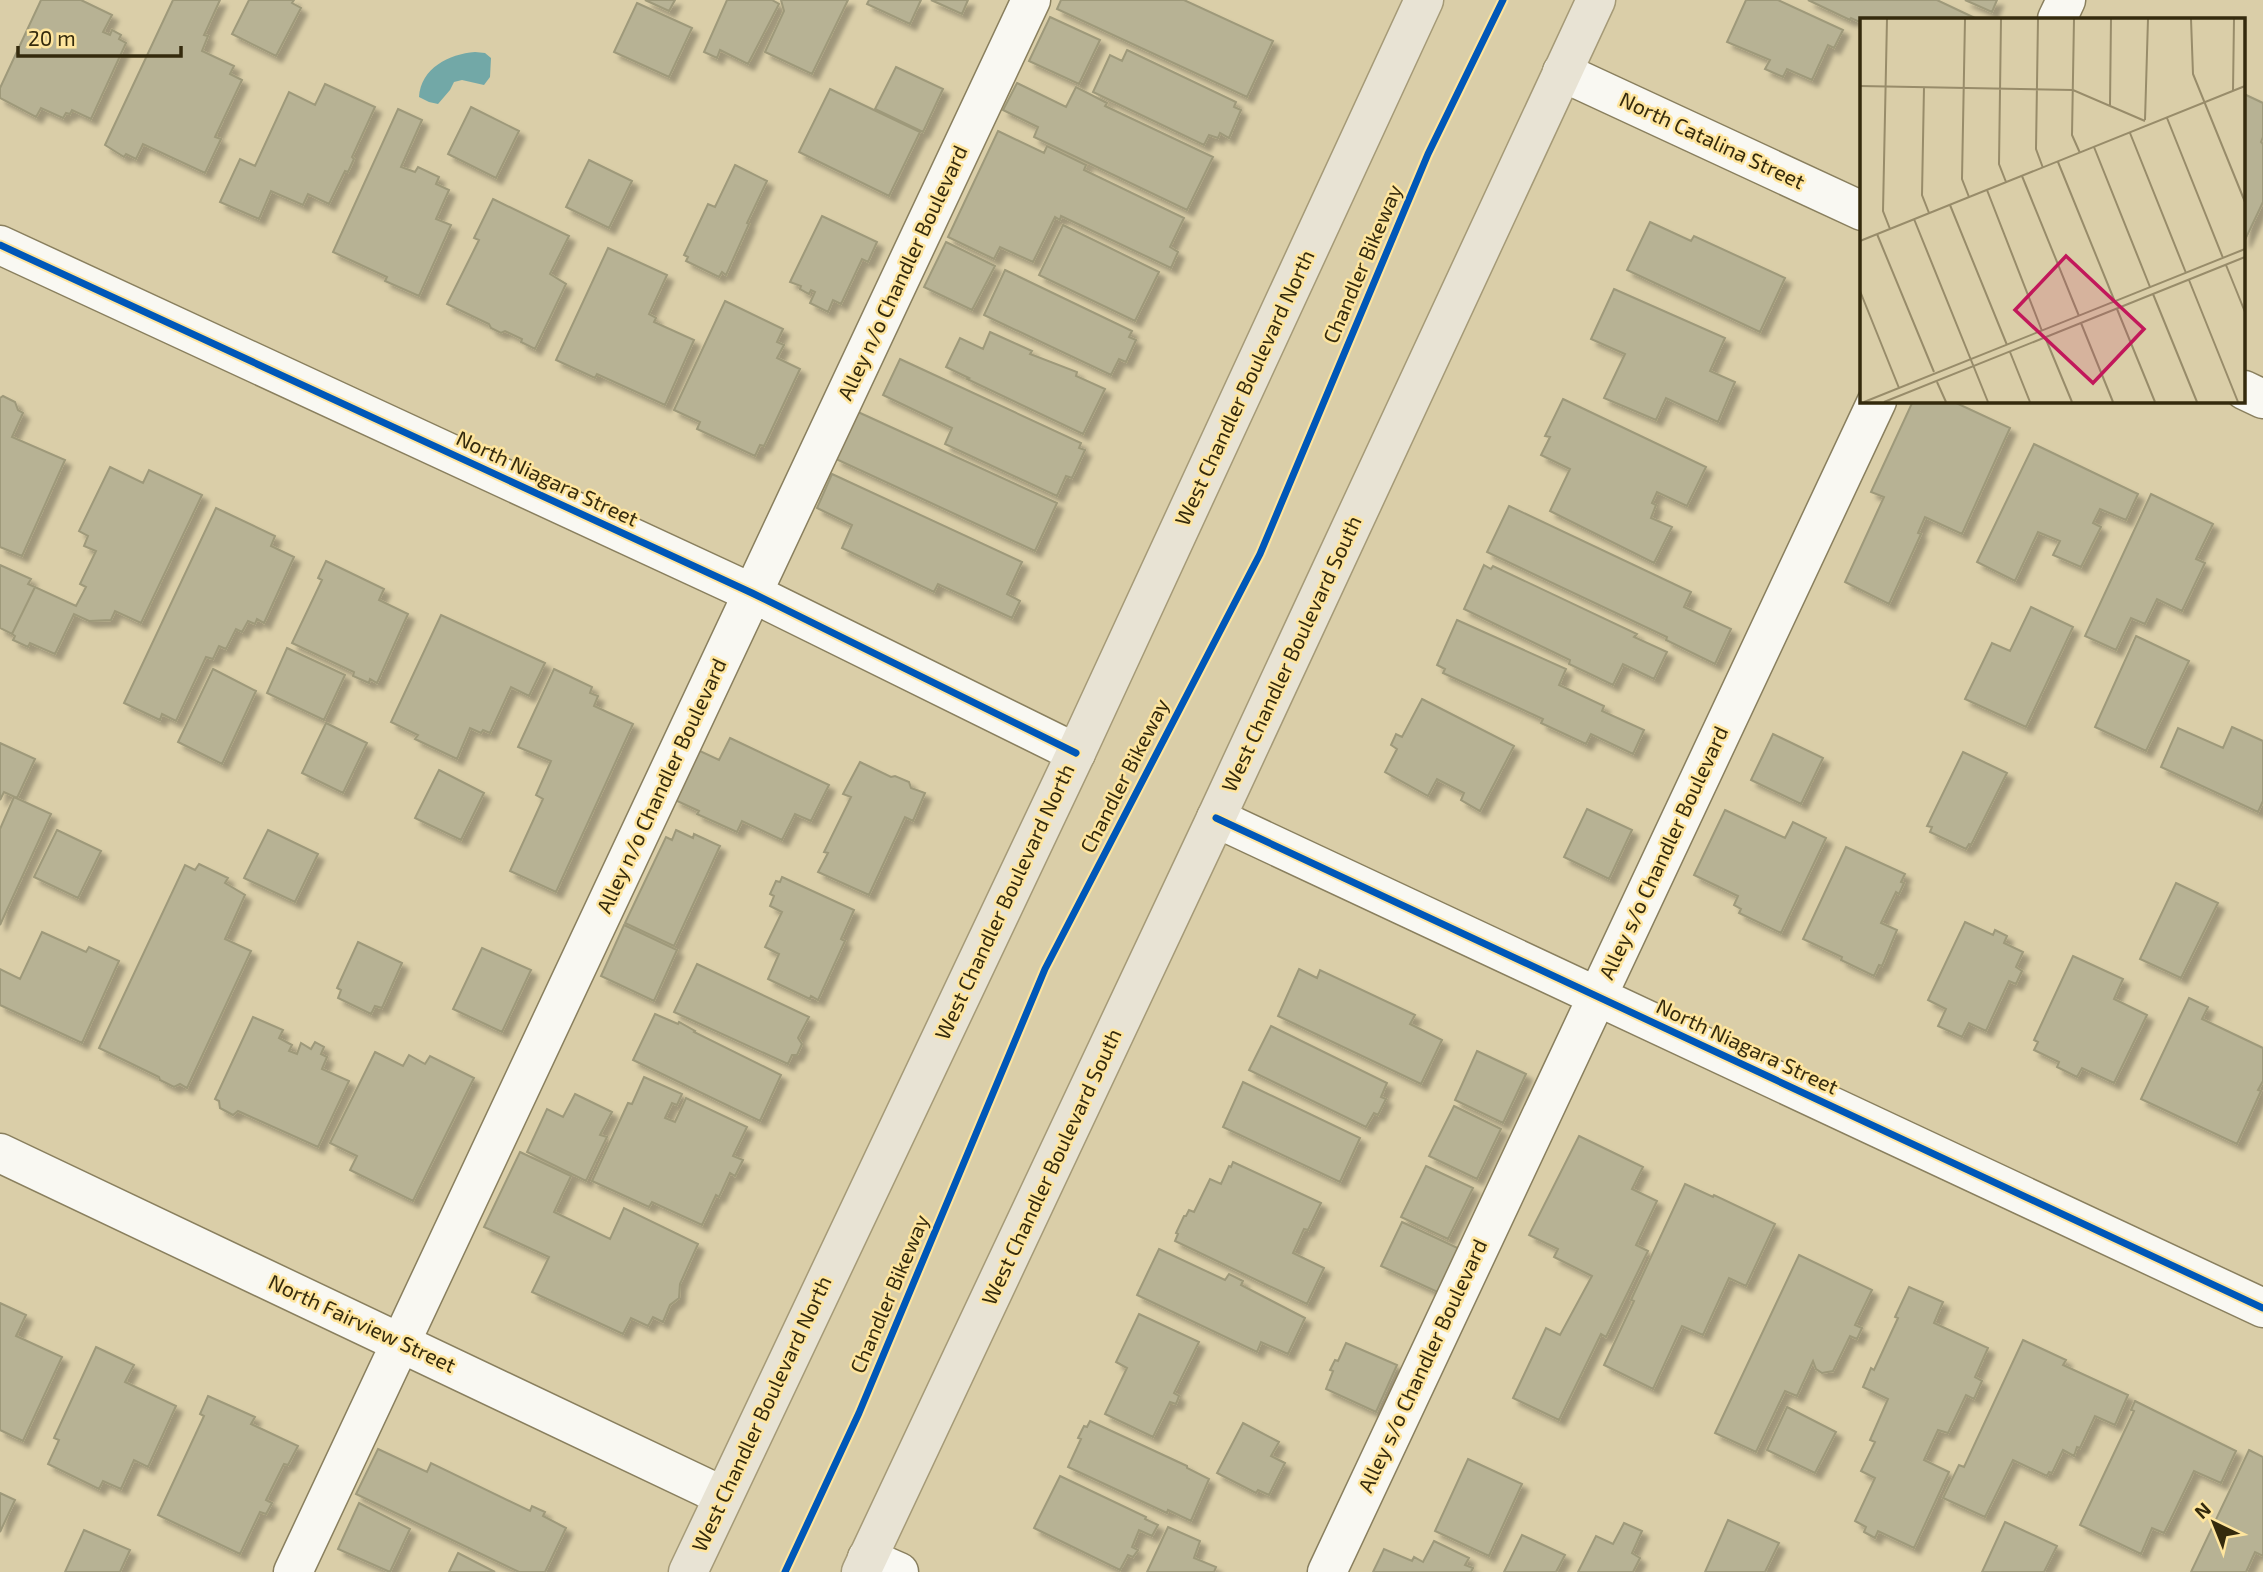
<svg xmlns="http://www.w3.org/2000/svg" width="2263" height="1572" font-family="'Exo 2',sans-serif">
<style>
.water{fill:#72a8a7}
.building{fill:#b7b294;stroke:#9e997a;stroke-width:2;filter:url(#shadow)}
.lines{fill:none;stroke-linecap:round;stroke-linejoin:round}
.minor-casing{stroke:#897f5e;stroke-width:41}
.major-casing{stroke:#a59a77;stroke-width:41}
.minor{stroke:#f9f8f2;stroke-width:38}
.major{stroke:#e8e3d4;stroke-width:38}
.cycleway-casing{stroke:#fee59e;stroke-width:11}
.cycleway{stroke:#0057b8;stroke-width:7}
.labels{text-anchor:middle;stroke-width:5;stroke-linejoin:round;paint-order:stroke}
.street-label{font-size:21px;fill:#342a0d;stroke:#fee59e}
.inset-road{fill:none;stroke:#988c6a;stroke-width:2}
.view{fill:#c2185b;fill-opacity:0.15;stroke:#c2185b;stroke-width:3.5}
.inset-edge{fill:none;stroke:#342a0d;stroke-width:3.5}
</style>
<defs>
<filter id="shadow"><feDropShadow dx="6" dy="6" stdDeviation="2" flood-color="#0004"/></filter>
</defs>
<rect width="100%" height="100%" fill="#dacea8"/>
<!-- water -->
<path class="water" d="M475,52L485,53L491,58L490,77L484,85L462,80L454,82L450,90L438,104L429,102L419,97C421,68 449,54 475,52Z"/>
<!-- building -->
<path class="building" d="M41,0H81L112,15L103,32L110,35L112,30L121,35L119,39L126,43L91,119L72,110L70,114L66,113L63,118L41,108L36,117L0,98V88Z
M173,0H220L204,35L208,36L202,51L234,66L230,74L242,80L215,137L221,139L205,173L143,144L136,159L126,154L124,157L105,145Z
M249,0H294L292,3L301,8L276,56L232,34Z
M645,0H675L669,11Z
M727,0H772L779,4L748,64L720,50L717,58L704,52Z
M781,0H848L812,74L765,52L784,11Z
M869,0H921L910,24L867,4Z
M931,0H968L962,14Z
M1061,0H1184L1273,41L1247,97L1057,9Z
M1746,0H1778L1843,30L1834,48L1828,45L1812,80L1787,69L1783,77L1765,69L1770,60L1727,42Z
M1808,0H1937L1977,19H1862V23L1851,18L1850,20Z
M1965,0H1997L1992,12Z
M637,3L692,28L669,77L614,52Z
M1050,17L1100,40L1079,84L1029,61Z
M1127,50L1236,102L1234,107L1241,110L1229,138L1220,133L1218,138L1209,135L1204,145L1093,92L1110,55L1122,61Z
M896,67L943,89L923,132L875,109Z
M1017,83L1066,107L1076,87L1107,103L1105,106L1213,157L1187,210L1034,137L1038,127L1003,110Z
M325,84L375,107L352,157L354,159L348,172L345,171L329,204L308,194L303,205L271,191L259,219L220,202L240,159L255,166L289,92L315,105Z
M830,89L920,132L889,196L799,152Z
M2244,94L2263,103V137L2261,142L2263,144V202L2244,242Z
M471,107L519,131L496,178L448,154Z
M398,109L422,120L401,167L415,172L418,167L439,177L436,184L449,190L436,219L451,225L419,296L385,281L387,277L333,252Z
M998,131L1044,153L1047,146L1086,165L1084,170L1184,218L1170,247L1178,252L1171,268L1061,216L1060,220L1055,217L1033,262L1000,247L994,259L948,237Z
M589,160L632,181L609,228L566,207Z
M735,165L767,181L747,223L749,224L726,275L722,272L719,277L686,261L688,257L684,255L708,204L715,207Z
M493,199L569,236L550,274L566,284L535,349L521,342L522,339L505,331L501,333L491,328L489,324L447,304L479,240L474,238Z
M822,216L877,242L868,262L862,259L841,304L833,300L828,312L810,303L815,292L811,290L809,294L800,289L801,286L790,282Z
M1650,222L1691,241L1694,236L1785,278L1760,332L1627,270Z
M1063,225L1159,272L1135,321L1039,275Z
M946,242L995,266L972,310L924,287Z
M608,248L667,275L649,314L656,318L654,322L694,340L665,405L597,374L595,378L556,360Z
M1005,270L1132,331L1129,337L1136,340L1126,362L1119,359L1111,375L984,315Z
M1614,289L1725,338L1710,371L1735,382L1718,422L1666,398L1656,420L1604,398L1625,354L1591,339Z
M725,301L783,329L777,342L784,345L777,358L800,369L764,446L760,445L755,456L697,429L700,422L674,410Z
M990,332L1032,351L1030,354L1077,372L1076,376L1105,389L1083,434L967,379L969,378L946,367L960,338L983,349Z
M900,359L1081,443L1079,448L1085,450L1072,478L1066,476L1057,496L945,444L952,428L883,395Z
M3,396L15,402L18,410L23,413L12,437L65,460L22,556L0,547V398Z
M1563,399L1706,467L1687,506L1657,492L1652,503L1656,505L1651,518L1672,527L1654,563L1550,511L1570,469L1541,455L1550,437L1545,436Z
M1913,401H1942L1947,403L1948,401H1952L2010,428L1962,534L1925,517L1918,533L1921,534L1889,604L1845,582L1884,497L1871,492Z
M858,412L1057,503L1035,551L836,459Z
M2034,444L2138,494L2126,520L2100,509L2093,523L2101,527L2081,567L2053,555L2060,541L2038,532L2015,581L1977,562Z
M110,467L143,483L149,470L202,495L141,623L115,611L111,620L89,621L74,614L55,654L30,643L28,647L13,640L15,636L12,634L35,587L76,606L86,587L80,584L96,551L84,546L88,536L79,531Z
M832,474L1022,562L1007,594L1020,601L1012,618L938,584L934,592L842,548L852,525L817,508Z
M2151,494L2213,524L2196,559L2205,563L2182,611L2157,599L2145,624L2131,618L2116,650L2085,636Z
M1509,506L1691,592L1684,607L1731,629L1715,664L1666,640L1667,637L1487,552Z
M216,508L275,536L271,546L294,557L264,623L257,619L255,624L248,621L242,632L236,629L226,649L219,646L213,659L206,657L176,721L162,714L160,720L124,703Z
M326,561L384,589L379,600L408,614L377,683L370,679L369,683L353,676L354,672L292,643L322,580L318,578Z
M0,565L31,579L28,584L35,587L12,634L0,628Z
M1484,565L1491,569L1493,566L1637,634L1634,637L1667,652L1654,679L1623,664L1613,685L1569,664L1570,660L1464,609Z
M2031,607L2073,627L2026,727L1965,699L1992,643L2010,651Z
M441,615L545,663L529,696L511,687L490,733L483,730L481,733L470,728L457,759L415,739L418,735L391,722Z
M1457,620L1566,669L1559,685L1604,706L1602,711L1644,730L1633,754L1591,734L1586,744L1541,723L1543,719L1443,673L1445,669L1437,665Z
M2136,636L2189,661L2146,751L2095,727Z
M287,648L345,675L324,720L267,693Z
M213,669L256,691L222,764L178,742Z
M554,669L592,687L590,693L598,696L594,706L633,724L556,892L510,871L543,799L536,795L551,761L518,747Z
M1422,699L1514,746L1480,811L1461,800L1464,793L1437,779L1428,796L1385,772L1397,749L1391,745L1396,734L1402,737Z
M326,723L367,743L343,793L302,773Z
M2232,727L2263,741V801L2258,812L2161,767L2178,728L2223,748Z
M1773,734L1823,758L1801,804L1751,780Z
M730,738L829,785L811,821L795,814L782,840L742,821L737,832L697,814L699,811L675,800L698,750L719,760Z
M0,743L35,759L17,798L4,792L0,800Z
M1963,752L2007,773L1971,845L1969,844L1966,849L1930,832L1932,827L1927,826Z
M860,762L891,777L895,776L909,782L911,788L925,793L913,821L905,817L869,895L818,872L828,853L824,852L851,797L843,794Z
M439,770L484,793L461,840L415,818Z
M14,797L51,814L0,925V829Z
M1587,809L1632,830L1609,879L1564,857Z
M1725,810L1785,838L1793,822L1826,838L1781,933L1739,913L1741,909L1734,905L1738,896L1694,875Z
M57,830L101,851L78,898L34,877Z
M268,830L318,854L295,902L244,878Z
M676,830L693,838L694,834L720,846L674,946L625,923L666,837L672,840Z
M1846,847L1905,874L1901,882L1904,883L1899,894L1896,892L1881,923L1897,930L1882,966L1879,965L1874,976L1841,960L1842,957L1803,939Z
M199,864L228,878L225,883L245,895L225,939L251,951L187,1088L180,1084L174,1087L160,1080L159,1077L99,1048L185,865L195,870Z
M782,877L854,910L841,939L845,941L818,1000L811,996L810,999L768,979L779,954L765,947L782,912L770,906L774,896L770,894L776,881L780,882Z
M2176,883L2218,903L2181,978L2140,959Z
M1965,922L1993,935L1995,930L2007,936L2004,943L2023,952L2016,967L2022,971L2016,984L2009,981L1986,1031L1969,1023L1962,1037L1938,1026L1946,1009L1928,1000Z
M624,925L677,950L654,1001L601,976Z
M42,932L86,952L89,947L119,961L82,1043L0,1005V969L20,979Z
M358,942L402,963L382,1008L375,1006L371,1014L338,998L341,990L337,988Z
M482,948L531,970L502,1032L453,1009Z
M2073,956L2123,979L2114,999L2147,1015L2114,1083L2082,1068L2077,1077L2057,1067L2059,1062L2034,1050L2038,1042L2034,1040Z
M697,964L809,1017L798,1038L802,1044L797,1055H792L788,1064L674,1012Z
M1299,969L1317,978L1320,970L1415,1015L1410,1024L1442,1040L1421,1084L1278,1016Z
M2189,998L2208,1007L2202,1019L2263,1048V1081L2258,1090L2261,1091L2237,1144L2141,1099Z
M655,1014L678,1024L679,1022L695,1031L694,1032L781,1075L760,1121L633,1060Z
M253,1017L283,1030L279,1038L292,1045L289,1051L297,1054L301,1043L311,1049L315,1042L324,1047L321,1054L327,1057L322,1069L349,1081L318,1147L238,1111L233,1115L220,1108L219,1101L215,1099Z
M1271,1026L1387,1083L1381,1097L1386,1099L1378,1115L1374,1113L1366,1127L1249,1070Z
M1477,1051L1526,1074L1503,1123L1455,1100Z
M375,1052L403,1066L409,1055L425,1064L430,1056L474,1078L413,1201L350,1170L357,1156L330,1143Z
M644,1077L682,1094L677,1105L672,1103L665,1118L675,1122L686,1098L747,1127L733,1156L743,1160L735,1176L730,1173L719,1197L716,1195L702,1225L652,1202L649,1207L592,1181L628,1103L632,1104Z
M1243,1082L1360,1138L1340,1182L1223,1127Z
M575,1094L612,1112L600,1135L607,1137L586,1181L527,1152L547,1109L563,1117Z
M1454,1106L1501,1129L1477,1179L1429,1156Z
M1579,1136L1643,1167L1632,1189L1657,1201L1636,1245L1648,1251L1606,1337L1601,1334L1559,1420L1513,1398L1546,1328L1560,1335L1592,1276L1554,1257L1558,1249L1529,1235Z
M520,1152L571,1176L554,1212L610,1239L624,1208L698,1244L680,1284L679,1298L670,1305L663,1322L653,1317L648,1326L631,1318L623,1334L532,1292L549,1257L484,1227Z
M1233,1162L1321,1203L1308,1230L1304,1229L1293,1253L1324,1268L1307,1304L1175,1241L1178,1234L1176,1233L1184,1216H1186L1189,1210L1194,1212L1210,1179L1221,1184L1229,1166L1231,1167Z
M1426,1166L1473,1188L1448,1239L1401,1217Z
M1685,1184L1713,1197L1714,1195L1775,1224L1746,1286L1729,1278L1703,1335L1682,1326L1653,1389L1604,1365L1634,1301L1631,1300Z
M1402,1222L1464,1251L1444,1295L1381,1266Z
M1159,1249L1225,1280L1229,1274L1243,1281L1241,1285L1305,1318L1288,1354L1261,1342L1257,1352L1137,1295Z
M1799,1255L1872,1290L1855,1325L1862,1328L1857,1339L1850,1336L1833,1371L1822,1373L1816,1369L1813,1361L1797,1396L1785,1391L1756,1452L1715,1433Z
M1909,1287L1943,1302L1934,1323L1988,1348L1975,1377L1982,1381L1974,1399L1966,1395L1948,1433L1938,1430L1924,1460L1949,1472L1914,1548L1878,1531L1875,1538L1864,1532L1866,1527L1855,1521L1875,1478L1861,1471L1875,1442L1870,1440L1888,1399L1863,1387L1871,1368L1874,1370L1898,1318L1895,1317Z
M0,1303L26,1315L16,1336L62,1357L23,1441L0,1430Z
M1139,1314L1199,1342L1174,1393L1179,1396L1176,1404L1170,1402L1153,1437L1105,1414L1127,1368L1116,1362Z
M2023,1340L2066,1360L2063,1365L2128,1395L2115,1425L2095,1416L2080,1448L2077,1447L2074,1456L2063,1450L2052,1473L2049,1472L2047,1476L2013,1460L1985,1517L1943,1498L1959,1465L1964,1467Z
M1346,1343L1397,1365L1376,1412L1326,1389L1333,1371L1330,1370L1335,1360L1338,1361Z
M96,1347L134,1365L125,1382L176,1406L148,1467L134,1460L121,1489L103,1481L99,1489L48,1464L59,1440L54,1438Z
M208,1396L255,1417L251,1424L298,1446L288,1465L284,1464L266,1500L272,1503L266,1514L260,1512L240,1554L158,1515L204,1416L200,1414Z
M2135,1401L2236,1451L2221,1483L2194,1471L2164,1533L2152,1528L2141,1554L2080,1525L2134,1411L2131,1410Z
M1787,1407L1836,1432L1815,1473L1767,1450Z
M1090,1421L1187,1466V1468L1209,1479L1191,1521L1168,1510L1167,1513L1068,1467L1081,1439L1078,1438L1084,1426L1087,1427Z
M1243,1423L1279,1442L1271,1456L1285,1463L1269,1495L1258,1490L1256,1493L1217,1473Z
M378,1449L427,1472L431,1463L530,1511L532,1506L545,1512L543,1516L566,1528L545,1572H519L356,1494Z
M2249,1450L2263,1457V1556L2255,1552L2246,1572H2191Z
M1468,1459L1522,1484L1489,1556L1435,1531Z
M1060,1476L1146,1517L1145,1519L1158,1525L1152,1536L1139,1530L1132,1547L1138,1550L1133,1557L1128,1555L1120,1570L1034,1528Z
M0,1493L15,1500L0,1532Z
M359,1503L410,1529L390,1572L338,1549Z
M1728,1520L1779,1543L1765,1572H1705Z
M2005,1522L2057,1546L2044,1572H1982Z
M1624,1523L1642,1531L1632,1553L1640,1558L1633,1572H1578L1596,1536L1613,1544Z
M1168,1527L1200,1541L1194,1558L1216,1567L1214,1572H1147Z
M84,1530L130,1550L120,1572H65Z
M1522,1535L1565,1555L1556,1572H1504Z
M1434,1541L1469,1558L1465,1565L1473,1568L1471,1572H1373L1384,1549L1412,1561L1414,1557L1423,1562Z
M458,1553L495,1572H449Z"/>
<g class="lines">
<!-- minor casing -->
<g class="minor-casing">
<path id="minor" d="M2057,19L2066,0
M1562,72L1862,211
M0,245L752,593L1076,753
M2244,390L2263,399
M1216,818L2263,1308
M0,1153L723,1496
M867,1558L899,1572
M293,1572L1031,0
M1327,1572L1877,401"/>
</g>
<!-- major casing -->
<g class="major-casing">
<path id="major" d="M688,1572L1076,753L1424,0
M861,1572L1216,818L1596,0"/>
</g>
<!-- minor -->
<use href="#minor" class="minor"/>
<!-- major -->
<use href="#major" class="major"/>
<!-- cycleway casing -->
<g class="cycleway-casing">
<path id="cycleway" d="M0,245L752,593L1076,753
M1216,818L2263,1308
M785,1572L859,1413L1045,969L1260,554L1428,154L1503,0"/>
</g>
<!-- cycleway -->
<use href="#cycleway" class="cycleway"/>
</g>
<g class="labels">
<!-- street labels -->
<g class="street-label">
<text transform="translate(1712 141) rotate(25)" y="7">North Catalina Street</text>
<text transform="translate(1363 264) rotate(-67)" y="7">Chandler Bikeway</text>
<text transform="translate(903 273) rotate(-65)" y="7">Alley n/o Chandler Boulevard</text>
<text transform="translate(1245 388) rotate(-65)" y="7">West Chandler Boulevard North</text>
<text transform="translate(547 479) rotate(25)" y="7">North Niagara Street</text>
<text transform="translate(1292 654) rotate(-65)" y="7">West Chandler Boulevard South</text>
<text transform="translate(1125 776) rotate(-63)" y="7">Chandler Bikeway</text>
<text transform="translate(662 786) rotate(-65)" y="7">Alley n/o Chandler Boulevard</text>
<text transform="translate(1664 853) rotate(-65)" y="7">Alley s/o Chandler Boulevard</text>
<text transform="translate(1005 902) rotate(-65)" y="7">West Chandler Boulevard North</text>
<text transform="translate(1747 1047) rotate(25)" y="7">North Niagara Street</text>
<text transform="translate(1052 1167) rotate(-65)" y="7">West Chandler Boulevard South</text>
<text transform="translate(890 1294) rotate(-67)" y="7">Chandler Bikeway</text>
<text transform="translate(362 1324) rotate(25)" y="7">North Fairview Street</text>
<text transform="translate(1423 1366) rotate(-65)" y="7">Alley s/o Chandler Boulevard</text>
<text transform="translate(762 1414) rotate(-65)" y="7">West Chandler Boulevard North</text>
</g>
</g>
<!-- overview -->
<g transform="translate(1860 18)">
<rect width="385" height="385" fill="#dacea8"/>
<path class="inset-road" d="M27,1L23,193L30,211M105,1L102,161L109,179M141,1L139,146L146,164M178,1L176,131L183,150M214,1L212,117L220,135M331,1L333,56L385,184M0,68L213,72L285,103M64,69L62,177L69,195M373,73L374,1M250,87L251,1M307,100L363,240M285,102L288,1M270,115L326,255M234,129L290,269M198,144L255,284M162,158L219,298M127,172L182,313M90,187L147,327M54,201L128,384M17,216L74,354M0,223L385,68M366,247L385,294M329,262L378,384M0,273L39,370M293,276L337,384M257,291L295,384M221,305L253,384M185,319L212,384M150,334L170,384M77,364L86,384M4,384L385,231M24,384L385,239"/>
<path class="view" d="M206,238L284,311L233,365L155,292Z"/>
<rect width="385" height="385" class="inset-edge"/>
</g>
<!-- north arrow -->
<g transform="translate(2214 1523) rotate(317)" stroke="#fee59e" stroke-width="5" paint-order="stroke">
<path d="M0-5L12 26L0 18L-12 26Z" fill="#342a0d"/>
<text y="-10" font-size="19" font-weight="bold" text-anchor="middle" fill="#342a0d">N</text>
</g>
<!-- scale -->
<path d="M18 46v10h163v-10" fill="none" stroke="#342a0d" stroke-width="3.5"/>
<text x="28" y="46" font-size="21" fill="#342a0d" stroke="#fee59e" stroke-width="5" paint-order="stroke">20 m</text>
</svg>
